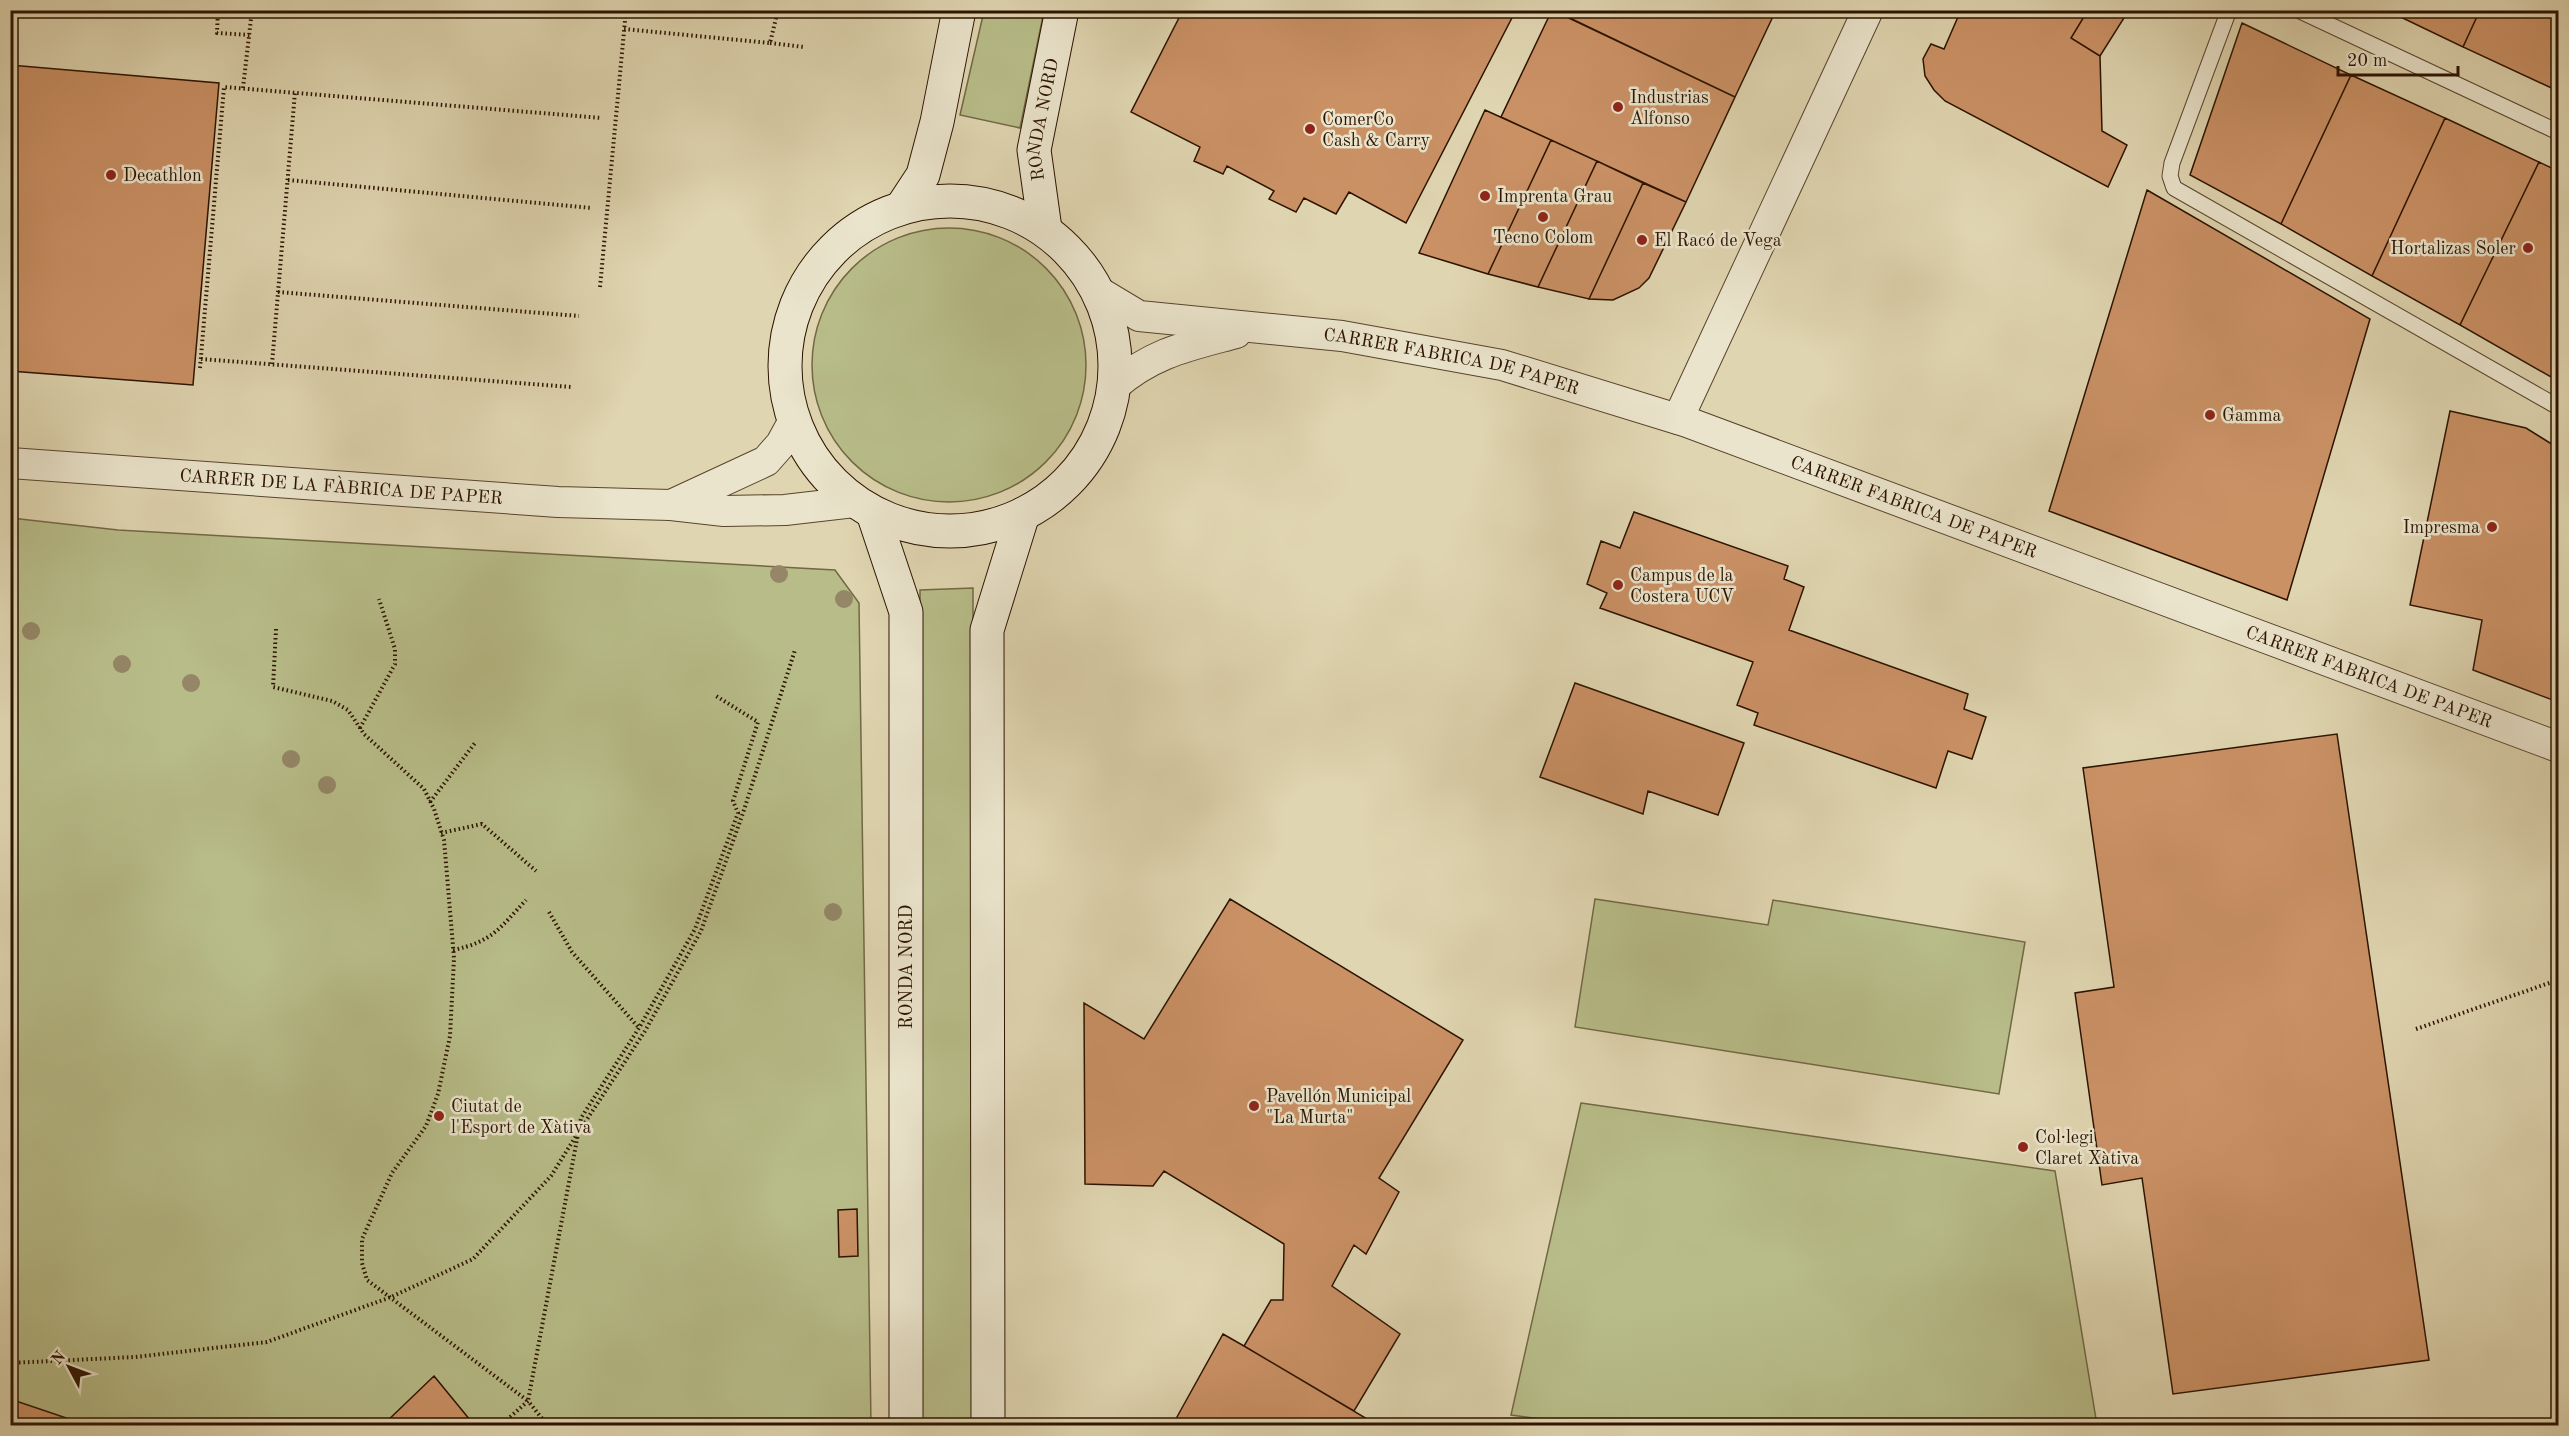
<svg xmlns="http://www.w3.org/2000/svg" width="2569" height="1436" font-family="'Old Standard TT',serif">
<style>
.green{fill:#b7bc88;stroke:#726844;stroke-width:1.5}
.building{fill:#ca9165;stroke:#2c1300;stroke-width:1.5}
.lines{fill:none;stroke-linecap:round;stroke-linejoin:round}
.lane-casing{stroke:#59442c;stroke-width:17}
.street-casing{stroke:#59442c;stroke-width:32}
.secondary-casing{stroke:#2c1300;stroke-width:35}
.path{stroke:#2c1300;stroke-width:4;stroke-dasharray:1.5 3;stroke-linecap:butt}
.lane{stroke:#eae4cc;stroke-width:15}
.street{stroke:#eae4cc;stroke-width:30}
.secondary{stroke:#eae4cc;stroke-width:33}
.tree{fill:#948666}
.poi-dot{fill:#8f2418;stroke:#eae4cc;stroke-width:2}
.labels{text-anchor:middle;stroke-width:5;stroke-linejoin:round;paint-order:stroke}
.poi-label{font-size:18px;fill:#2c1300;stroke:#eae4cc;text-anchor:start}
.street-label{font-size:18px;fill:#2c1300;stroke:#eae4cc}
</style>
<rect width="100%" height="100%" fill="#dfd5b0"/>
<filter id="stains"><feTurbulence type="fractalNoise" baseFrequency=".00333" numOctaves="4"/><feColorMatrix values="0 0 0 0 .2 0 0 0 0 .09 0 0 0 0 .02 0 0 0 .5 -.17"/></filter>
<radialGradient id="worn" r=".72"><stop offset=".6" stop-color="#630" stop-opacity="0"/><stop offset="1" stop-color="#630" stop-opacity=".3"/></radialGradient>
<!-- green -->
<path class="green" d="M984,11H1044L1020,128L960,115Z
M812 365a137 137 0 1 1 274 0a137 137 0 1 1-274 0Z
M11,518L118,530L835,570L859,603L871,1425H11Z
M973,588V1425H922L920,590Z
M1595,899L1768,925L1773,900L2025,942L1999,1094L1575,1027Z
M1581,1103L2055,1171L2097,1425L1592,1426L1511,1415Z"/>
<!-- building -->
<path class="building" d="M1183,10H1516L1406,223L1349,192L1336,214L1304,198L1296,212L1269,199L1274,191L1227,166L1223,174L1194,161L1200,147L1131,112Z
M1552,10L1735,97L1686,202L1501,117Z
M1553,10H1776L1735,97Z
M1961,10H2088L2071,38L2100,56L2102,131L2127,145L2108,187L1945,101L1934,90L1925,76L1923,59L1931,44L1944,49Z
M2088,10H2129L2100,56L2071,38Z
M2386,10H2480L2463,47Z
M2480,10H2558V91L2463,47Z
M2242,23L2351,75L2281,224L2190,175Z
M10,65L219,83L193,385L10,371Z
M2351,75L2445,118L2372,276L2281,224Z
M1485,110L1551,140L1488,274L1419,253Z
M2445,118L2539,162L2460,325L2372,276Z
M1551,140L1597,161L1538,287L1488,274Z
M1597,161L1643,183L1589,299L1538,287Z
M2539,162L2558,171V381L2460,325Z
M1643,183L1686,202L1649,278L1639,288L1613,300L1589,299Z
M2147,190L2370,319L2287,600L2049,511Z
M2450,411L2526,428L2558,448V702L2473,670L2482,620L2410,605Z
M1634,512L1788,566L1784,579L1804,587L1789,630L1968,694L1964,709L1986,717L1972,759L1948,751L1936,788L1754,725L1758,713L1737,705L1753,662L1600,608L1607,593L1587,584L1601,541L1620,548Z
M1575,683L1744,743L1718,815L1648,791L1643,814L1540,777Z
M2337,734L2429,1360L2173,1394L2142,1178L2102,1185L2075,993L2114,987L2083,768Z
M1230,899L1463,1040L1379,1178L1399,1192L1366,1254L1354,1245L1332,1286L1400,1334L1354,1411L1244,1346L1271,1300H1283L1284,1244L1164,1171L1153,1186L1085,1184L1084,1003L1144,1039Z
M857,1209L858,1256L839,1257L838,1210Z
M1223,1334L1244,1346L1379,1426H1172Z
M434,1376L475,1426H382Z
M10,1399L90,1426H10Z"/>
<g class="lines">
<!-- lane casing -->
<g class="lane-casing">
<path id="lane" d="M2229,10L2172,163L2170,176L2174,188L2558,407
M2298,10L2558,132"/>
</g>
<!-- street casing -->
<g class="street-casing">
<g id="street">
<path id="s1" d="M1099,292L1139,316L1342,336L1502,365L1687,422L2558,747"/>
<path d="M1114,386C1154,352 1188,346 1236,333"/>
<path d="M1678,419L1868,10"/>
<path id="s2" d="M10,463L558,502L671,505L724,511L785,510L854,502"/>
<path d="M671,505L766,461L781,444L793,422"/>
</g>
</g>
<!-- secondary casing -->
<g class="secondary-casing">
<g id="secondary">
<circle cx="950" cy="366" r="165"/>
<path d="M902,207L923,175L937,122L959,10"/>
<path id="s3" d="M1045,229L1034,150L1062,10"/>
<path d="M873,513L906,612V1426"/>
<path d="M988,1426L987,630L1023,514"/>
</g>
</g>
<!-- path -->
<path class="path" d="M218,10L217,33L250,35
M624,29L770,43L778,10
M770,43L804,47
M243,88L252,10
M288,180L592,208
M600,287L626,10
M278,292L579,316
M201,359L571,387
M272,364L295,92
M200,368L224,87L602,118
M276,629L273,687L332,701L348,710L364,734L424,789L434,809L444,840L454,958L450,1036L438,1094L426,1126L392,1173L362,1239V1263L367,1280L528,1401L581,1118L639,1028L695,929L738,813L733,801L758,722L716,696
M360,728L395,664V649L379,599
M430,802L475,743
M441,833L482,824L536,871
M549,912L572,952L639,1028
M453,950C492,942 500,928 526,900
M2416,1029L2558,980
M580,1130L645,1031L701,931L743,813L795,650
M10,1363L135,1357L267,1342L391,1297L473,1259L551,1176L576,1136
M500,1426L528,1401L548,1426"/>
<!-- lane -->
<use href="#lane" class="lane"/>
<!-- street -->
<use href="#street" class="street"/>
<!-- secondary -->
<use href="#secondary" class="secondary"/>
</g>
<!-- trees -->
<g class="tree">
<circle cx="779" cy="574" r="9"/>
<circle cx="844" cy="599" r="9"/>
<circle cx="31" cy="631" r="9"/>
<circle cx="122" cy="664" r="9"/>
<circle cx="191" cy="683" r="9"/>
<circle cx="291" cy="759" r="9"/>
<circle cx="327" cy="785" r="9"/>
<circle cx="833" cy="912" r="9"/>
</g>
<!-- markers -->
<g class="poi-dot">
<circle cx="1618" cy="107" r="6"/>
<circle cx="1310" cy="129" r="6"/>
<circle cx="111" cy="175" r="6"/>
<circle cx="1485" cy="196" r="6"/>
<circle cx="1543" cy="217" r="6"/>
<circle cx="1642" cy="240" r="6"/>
<circle cx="2528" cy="248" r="6"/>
<circle cx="2210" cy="415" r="6"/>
<circle cx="2492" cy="527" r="6"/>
<circle cx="1618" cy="585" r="6"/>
<circle cx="1254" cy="1106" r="6"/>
<circle cx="439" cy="1116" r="6"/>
<circle cx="2023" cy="1147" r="6"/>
</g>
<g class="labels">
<!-- poi labels -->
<g class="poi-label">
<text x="1630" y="103">Industrias<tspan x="1630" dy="21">Alfonso</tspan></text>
<text x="1322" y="125">ComerCo<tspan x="1322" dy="21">Cash &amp; Carry</tspan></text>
<text x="123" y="181">Decathlon</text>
<text x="1497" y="202">Imprenta Grau</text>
<text x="1543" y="243" text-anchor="middle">Tecno Colom</text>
<text x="1654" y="246">El Racó de Vega</text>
<text x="2516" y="254" text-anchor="end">Hortalizas Soler</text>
<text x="2222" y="421">Gamma</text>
<text x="2480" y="533" text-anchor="end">Impresma</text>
<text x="1630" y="581">Campus de la<tspan x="1630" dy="21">Costera UCV</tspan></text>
<text x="1266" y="1102">Pavellón Municipal<tspan x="1266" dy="21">"La Murta"</tspan></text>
<text x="451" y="1112">Ciutat de<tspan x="451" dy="21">l'Esport de Xàtiva</tspan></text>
<text x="2035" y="1143">Col·legi<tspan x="2035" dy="21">Claret Xàtiva</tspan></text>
</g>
<!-- street labels -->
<g class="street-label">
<text dy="6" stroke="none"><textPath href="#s3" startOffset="111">RONDA NORD</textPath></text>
<text dy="6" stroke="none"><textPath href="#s1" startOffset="363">CARRER FABRICA DE PAPER</textPath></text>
<text dy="6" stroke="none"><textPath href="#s2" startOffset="332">CARRER DE LA FÀBRICA DE PAPER</textPath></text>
<text dy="6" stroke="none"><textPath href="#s1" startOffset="849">CARRER FABRICA DE PAPER</textPath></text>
<text dy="6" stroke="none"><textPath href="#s1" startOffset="1335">CARRER FABRICA DE PAPER</textPath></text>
<text transform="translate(906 967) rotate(-90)" y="6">RONDA NORD</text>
</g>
</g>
<!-- margin -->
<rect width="2569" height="1436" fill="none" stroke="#dfd5b0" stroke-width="36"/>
<rect x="12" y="12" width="2545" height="1412" fill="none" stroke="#2c1300" stroke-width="3"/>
<rect x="18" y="18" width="2533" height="1400" fill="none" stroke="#2c1300" stroke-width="1.5"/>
<!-- north arrow -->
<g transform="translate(69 1367) rotate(311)" stroke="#eae4cc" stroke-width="4.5" paint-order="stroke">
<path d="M0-4.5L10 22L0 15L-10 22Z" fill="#2c1300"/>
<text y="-9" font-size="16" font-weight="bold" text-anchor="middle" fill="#2c1300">N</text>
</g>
<!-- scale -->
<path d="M2338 66v9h120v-9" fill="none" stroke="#2c1300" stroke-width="3"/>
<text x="2347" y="66" font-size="18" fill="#2c1300" stroke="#eae4cc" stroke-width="4.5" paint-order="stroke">20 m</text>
<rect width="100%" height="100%" filter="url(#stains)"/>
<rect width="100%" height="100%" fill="url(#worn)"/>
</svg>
